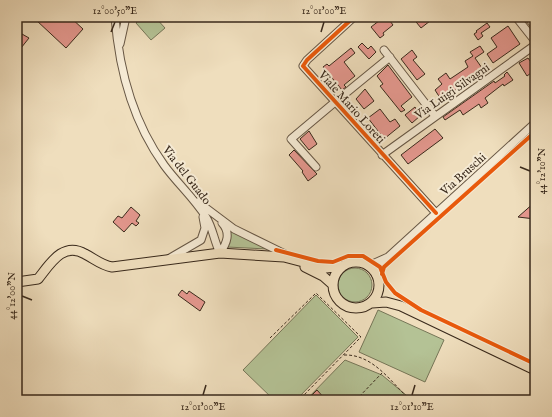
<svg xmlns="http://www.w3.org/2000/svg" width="552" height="417" font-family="'IM FELL English',serif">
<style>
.green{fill:#b4c295;stroke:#767658}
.building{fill:#e5988f;stroke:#39291b}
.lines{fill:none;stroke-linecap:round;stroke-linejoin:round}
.minor-casing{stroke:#665644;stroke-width:9}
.major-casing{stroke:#39291b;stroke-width:11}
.path{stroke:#39291b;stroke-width:1;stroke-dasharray:3 2;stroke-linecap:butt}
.minor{stroke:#f5ead4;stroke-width:7}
.major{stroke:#efdebd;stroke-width:9}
.cycleway-casing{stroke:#f5ead4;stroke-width:6}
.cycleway{stroke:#e8590c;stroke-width:4}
.ticks{fill:none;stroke:#39291b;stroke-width:1.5}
.labels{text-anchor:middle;stroke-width:4;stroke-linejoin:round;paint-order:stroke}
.street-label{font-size:12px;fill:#39291b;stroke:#f5ead4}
.neatline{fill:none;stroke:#39291b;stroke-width:1.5}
.ticks-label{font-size:10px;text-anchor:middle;fill:#39291b}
</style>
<rect width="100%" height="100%" fill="#efdebd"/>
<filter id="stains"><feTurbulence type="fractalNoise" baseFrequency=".005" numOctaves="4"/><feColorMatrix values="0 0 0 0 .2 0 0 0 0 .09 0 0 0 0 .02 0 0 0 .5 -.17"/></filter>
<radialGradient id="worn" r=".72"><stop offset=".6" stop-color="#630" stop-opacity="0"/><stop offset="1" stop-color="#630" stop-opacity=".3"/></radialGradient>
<!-- green -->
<path class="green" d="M142,17H155L165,28L151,40L136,23Z
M228,227L267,249L227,247Z
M338 285a17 17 0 1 1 34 0a17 17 0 1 1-34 0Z
M316,295L358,337L296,400H274L243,370Z
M378,310L444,340L425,382L359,352Z
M345,360L382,375L406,395L401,400H306Z"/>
<!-- building -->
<path class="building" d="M39,17H70L83,29L66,48L36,20Z
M384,17H387L393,25L383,33L384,35L380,38L371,27Z
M412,17H427L430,21L421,28Z
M487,23L490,27L481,33L483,36L478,40L474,34L477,32L476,31Z
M508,26L520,44L493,63L487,54L497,47L491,38Z
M22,34L29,38L17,53V41Z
M362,43L368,49L371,46L376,52L369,59L358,47Z
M480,46L484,52L475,58L482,68L442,101L435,90L442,84L438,79L446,73L450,79L468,67L465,61L473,56L470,52Z
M351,48L355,53L344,62L355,76L344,85L346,87L342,90L323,67L327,64L329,66Z
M412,50L417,57L413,60L425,74L417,80L401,59Z
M528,58L535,68V79L531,73L527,76L519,63Z
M388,65L412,97L401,106L405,110L401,112L380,86L383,84L377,76Z
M507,72L513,80L504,86L503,84L485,98L488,103L481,108L479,104L463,115L460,110L445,120L443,117L494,81L495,83L505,76L504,75Z
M365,89L374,101L364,109L356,99Z
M415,107L420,116L412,123L405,115Z
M380,109L390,122L395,119L400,126L384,139L368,118Z
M435,129L443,138L408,164L401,155Z
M309,131L317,144L309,150L300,139Z
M294,150L317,174L308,181L302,172L303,171L289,155Z
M535,202V219L518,217Z
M131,207L140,215L136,221L139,223L136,226L132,223L124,232L113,222L118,216L122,218Z
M182,290L187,294L189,291L205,302L200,311L178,295Z
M317,390L326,400H307Z"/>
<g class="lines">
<!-- minor casing -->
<g class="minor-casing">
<path id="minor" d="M115,17C119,70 133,122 164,165C177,183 194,198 206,217C213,228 214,241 220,253
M354,17L307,60L303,66L436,213
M516,17L535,41
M528,17L535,26
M120,44L126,17
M384,50L435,116
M346,93L390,57
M382,155L535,45
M316,167L291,139L335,102
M198,202L234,229L289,256
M220,253C227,243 231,233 222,223
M170,258L201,240L205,228L203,217
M368,266L388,257L535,123
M376,275L385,260"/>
</g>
<!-- major casing -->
<g class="major-casing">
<path id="major" d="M333 285a23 23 0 1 1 46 0a23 23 0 1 1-46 0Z
M305,267L323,276L332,284
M17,282L38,279C50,264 63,241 85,254C95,259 101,265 112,267L220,253L284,257L326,268L343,266
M372,303L386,302L401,306L535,370"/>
</g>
<!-- path -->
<path class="path" d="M270,338L316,293L361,337L299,400
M344,355C373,354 391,382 410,400
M356,400L382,373"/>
<!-- minor -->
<use href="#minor" class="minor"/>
<!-- major -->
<use href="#major" class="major"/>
<!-- cycleway casing -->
<g class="cycleway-casing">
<path id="cycleway" d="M354,17L307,60L303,66L436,213
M276,250L318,261L333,262L348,256H363L380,267L386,282L395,293L421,310L535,364
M382,274L384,267L535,132"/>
</g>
<!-- cycleway -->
<use href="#cycleway" class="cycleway"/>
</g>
<!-- ticks -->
<path class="ticks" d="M111,32L115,22M321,32L324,22M520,167L530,171M22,296L32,300M203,395L206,385M412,395L415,385"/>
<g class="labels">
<!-- street labels -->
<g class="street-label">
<text transform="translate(452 91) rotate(-35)" y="4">Via Luigi Silvagni</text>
<text transform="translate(352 107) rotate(48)" y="4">Viale Mario Loreti</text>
<text transform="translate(463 174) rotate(-42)" y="4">Via Bruschi</text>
<text transform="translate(187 175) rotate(52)" y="4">Via del Guado</text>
</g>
</g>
<!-- margin -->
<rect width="552" height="417" fill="none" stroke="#efdebd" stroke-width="44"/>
<rect x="22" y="22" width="508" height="373" class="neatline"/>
<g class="ticks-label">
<text x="115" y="14">12°00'50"E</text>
<text x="324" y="14">12°01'00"E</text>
<text transform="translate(541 171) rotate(-90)" y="4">44°12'10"N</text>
<text transform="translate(11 296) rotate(-90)" y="4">44°12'00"N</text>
<text x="203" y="410">12°01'00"E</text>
<text x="412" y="410">12°01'10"E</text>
</g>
<rect width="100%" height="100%" filter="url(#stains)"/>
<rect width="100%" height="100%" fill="url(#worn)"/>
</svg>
